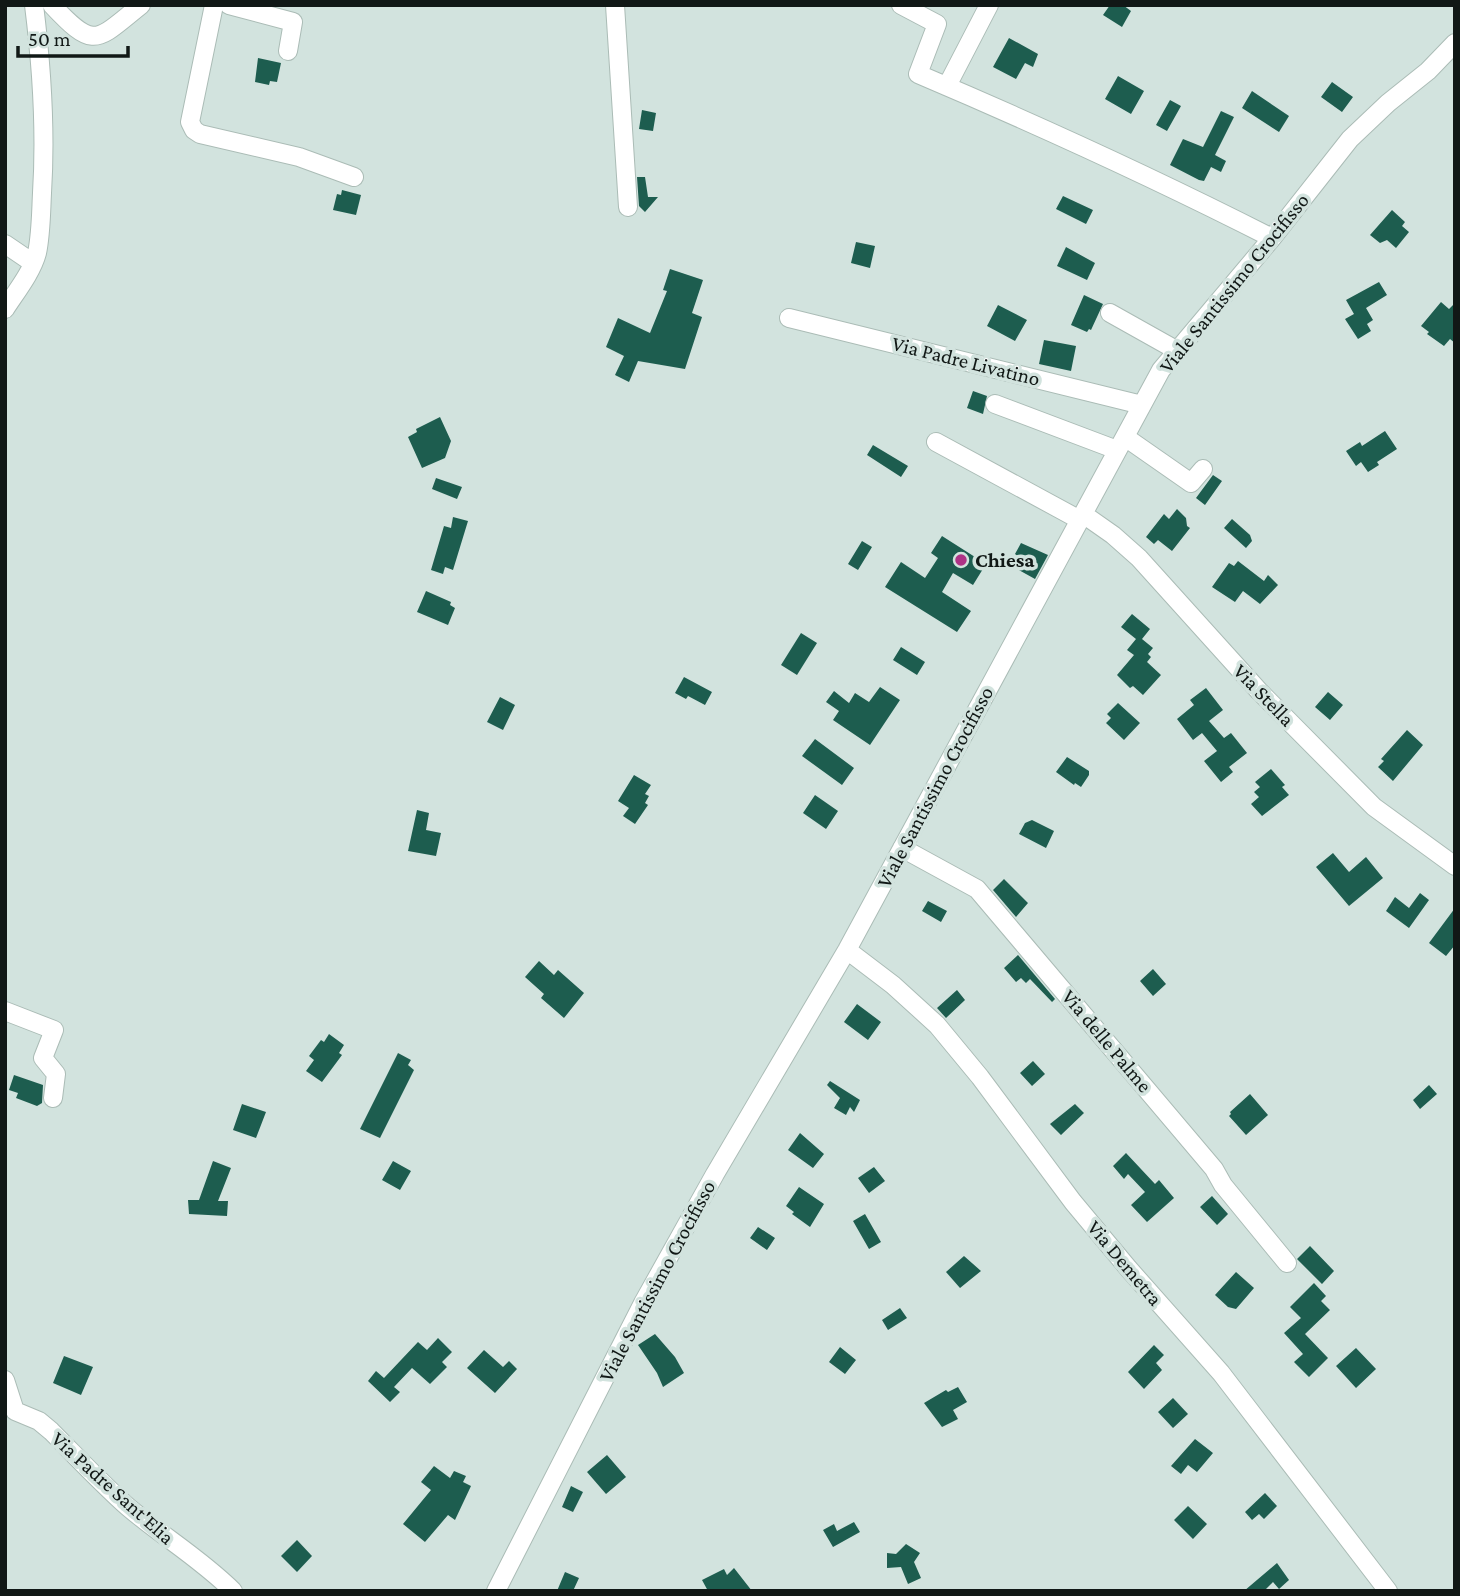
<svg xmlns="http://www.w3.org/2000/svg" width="1460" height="1596" font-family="'Crimson Pro',serif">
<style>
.building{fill:#1d5d4f}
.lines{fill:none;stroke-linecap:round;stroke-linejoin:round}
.minor-casing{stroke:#abbcb6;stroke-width:20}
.minor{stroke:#fff;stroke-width:18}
.poi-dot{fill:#ad3386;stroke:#d2e3de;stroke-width:2.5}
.labels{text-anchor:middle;stroke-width:7;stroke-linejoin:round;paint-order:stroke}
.street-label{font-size:21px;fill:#111816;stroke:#d2e3de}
.poi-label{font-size:21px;font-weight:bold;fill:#111816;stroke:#d2e3de;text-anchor:start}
</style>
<rect width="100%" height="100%" fill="#d2e3de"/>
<!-- building -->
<path class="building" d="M1110,5H1123L1131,11L1122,27L1103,15Z
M1009,38L1038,54L1033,67L1025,63L1016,79L993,67Z
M258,58L281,63L277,82L270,81L269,85L255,82Z
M1118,76L1144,91L1131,114L1105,99Z
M1332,82L1353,97L1342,112L1321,97Z
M1252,91L1289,116L1279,132L1242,108Z
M1170,100L1181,106L1167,131L1156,125Z
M642,110L656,113L653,131L639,129Z
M1221,111L1234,117L1215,155L1226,161L1221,172L1211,167L1204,181L1199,180L1170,165L1183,139L1203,147Z
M637,177H645L648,197H658L645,212L639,206Z
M342,190L361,195L356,215L333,210L337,194L341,195Z
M1063,196L1093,210L1086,224L1056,209Z
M1392,210L1405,222L1402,226L1409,232L1396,248L1387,240L1380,243L1370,235Z
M856,242L875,246L870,268L851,263Z
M1066,247L1095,263L1087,280L1057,266Z
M670,269L703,280L692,313L702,317L685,369L638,361L629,382L615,375L624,356L606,347L618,318L650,333L667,291L663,290Z
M1379,282L1387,295L1366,308L1373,320L1367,324L1371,331L1358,339L1345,319L1354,314L1346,300Z
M1084,295L1103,304L1091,330L1089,329L1087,332L1071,325Z
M1441,302L1449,309L1455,303V343L1450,339L1444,346L1427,334L1429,332L1421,326Z
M998,305L1027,320L1015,341L987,326Z
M1044,340L1076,346L1071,371L1039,364Z
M973,391L987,396L983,414L967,408Z
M440,417L451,441L445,458L422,468L408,437L417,432L416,429Z
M1385,431L1397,449L1377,462L1379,465L1368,472L1361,462L1356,466L1346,451L1360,442L1362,446Z
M873,445L908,466L901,477L867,455Z
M1213,475L1222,481L1205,505L1196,498Z
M436,478L462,487L457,499L432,489Z
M1177,509L1186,518L1187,526L1190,528L1172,551L1158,540L1154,544L1146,537L1164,514L1169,519Z
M453,517L468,521L453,570L445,567L443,574L431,570L444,526L451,528Z
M1232,519L1250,535L1252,541L1246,548L1224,528Z
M942,536L986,564L973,585L953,573L942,592L971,611L957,632L885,587L901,562L925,578L938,558L931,553Z
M862,541L872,547L858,570L848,564Z
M1021,543L1048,555L1035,579L1017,569L1022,559L1015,554Z
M1238,561L1264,581L1268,575L1278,585L1260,604L1243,591L1235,602L1212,587L1229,563L1234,566Z
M426,591L451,602L450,605L455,608L448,625L417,612Z
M1132,614L1150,629L1142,639L1153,648L1148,654L1151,657L1147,662L1161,675L1143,695L1133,686L1130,688L1117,675L1134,655L1127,650L1136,639L1121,627Z
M801,633L817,643L797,675L781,665Z
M901,647L925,662L917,675L893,660Z
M684,677L712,692L705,705L688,696L686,699L675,693Z
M880,687L900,700L870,745L833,720L839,711L826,702L834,691L849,703L855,693L869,702Z
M1206,688L1223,710L1209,721L1224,738L1231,733L1247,753L1229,767L1233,772L1221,782L1204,761L1217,751L1202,733L1193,740L1177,719L1194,705L1190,700Z
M1328,692L1343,705L1330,720L1315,707Z
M500,697L515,705L503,730L487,722Z
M1118,703L1140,723L1124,740L1106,723L1111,718L1107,714Z
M1407,730L1423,745L1393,781L1378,767L1384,761L1381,759Z
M815,739L854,768L842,785L802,756Z
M1067,757L1089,771V775L1081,787L1075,783L1074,785L1056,772Z
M1271,769L1285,785L1282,787L1289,795L1262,816L1251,804L1259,797L1254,792L1260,787L1255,782Z
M634,775L651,785L645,794L649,796L645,803L648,805L635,824L623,816L629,808L618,801Z
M815,795L838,811L826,829L803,813Z
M417,810L429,813L426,830L441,833L436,856L408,851Z
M1032,820L1054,831L1046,848L1019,834L1025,823Z
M1333,853L1349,872L1366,857L1383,878L1349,906L1316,867Z
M1004,879L1028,903L1016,917L993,890Z
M1420,893L1429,900L1409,928L1386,911L1395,897L1409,908Z
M928,901L947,911L941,922L922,911Z
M1455,908V945L1446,956L1429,943Z
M1018,955L1055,999L1052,1002L1030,979L1026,983L1021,978L1016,982L1004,968Z
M539,961L554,975L558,970L584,993L564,1018L541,998L544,994L525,977Z
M1153,969L1166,984L1153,996L1140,981Z
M957,990L965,1000L946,1018L937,1008Z
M857,1004L881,1022L868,1040L844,1022Z
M329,1034L344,1045L339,1053L342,1055L322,1082L306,1071L314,1060L309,1056L321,1040L324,1042Z
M398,1053L411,1060L408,1065L414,1070L380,1138L360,1129Z
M1033,1061L1045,1074L1032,1086L1020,1073Z
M14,1075L43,1085L42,1103L37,1106L16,1098L18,1093L9,1090Z
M830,1081L860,1100L854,1112L850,1107L846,1115L834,1108L840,1098L827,1085Z
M1429,1085L1437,1094L1420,1109L1413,1100Z
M1250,1094L1268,1115L1246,1135L1229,1116L1231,1114L1230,1112Z
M242,1104L266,1112L256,1138L233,1130Z
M1075,1104L1084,1113L1061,1135L1050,1124Z
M800,1133L824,1154L813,1168L788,1150Z
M1126,1153L1155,1184L1159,1180L1174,1198L1147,1222L1131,1205L1145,1192L1128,1174L1124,1179L1113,1166Z
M213,1161L231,1168L218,1201H228L227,1216L189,1214L188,1200H199Z
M393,1161L411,1171L400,1190L382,1180Z
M874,1167L885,1181L869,1193L858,1178Z
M799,1187L824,1204L810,1227L792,1214L794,1212L786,1206Z
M1212,1196L1228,1214L1217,1225L1200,1207Z
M865,1214L881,1242L869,1249L853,1221Z
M758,1227L775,1238L767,1250L750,1238Z
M1310,1246L1334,1271L1322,1284L1297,1259Z
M964,1256L981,1271L960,1288L946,1272Z
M1236,1272L1254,1288L1236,1309L1228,1307L1215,1295Z
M1314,1283L1326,1296L1321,1301L1330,1310L1305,1334L1328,1358L1309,1377L1294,1362L1303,1354L1284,1333L1301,1318L1290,1307Z
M900,1308L907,1318L888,1330L882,1320Z
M655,1334L675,1357L684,1373L663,1387L657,1373L638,1345Z
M438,1338L452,1352L442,1362L447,1367L430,1384L412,1368L394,1387L400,1392L390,1402L368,1381L376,1371L384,1378L418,1342L427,1350Z
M1154,1345L1164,1355L1156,1363L1162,1370L1144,1389L1128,1372Z
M840,1347L856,1360L845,1374L829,1362Z
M1356,1348L1376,1369L1356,1388L1336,1366Z
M484,1350L503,1367L509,1361L517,1369L495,1393L467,1368Z
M64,1356L93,1367L81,1395L53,1383Z
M958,1387L967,1402L953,1410L958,1419L942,1427L924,1403L946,1390L948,1392Z
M1173,1398L1188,1414L1173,1428L1158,1412Z
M1195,1439L1213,1453L1197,1472L1188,1465L1181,1474L1171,1466Z
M607,1455L626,1477L606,1494L587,1472Z
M434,1466L450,1478L454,1471L466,1476L463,1482L471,1486L455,1520L448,1515L425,1542L403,1524L431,1490L421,1482Z
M571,1486L583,1492L573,1512L562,1507Z
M1265,1493L1277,1506L1264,1519L1259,1514L1252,1520L1245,1512Z
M1188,1506L1207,1524L1193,1539L1174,1520Z
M854,1522L860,1532L833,1547L823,1530L834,1524L837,1531Z
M297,1540L312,1556L297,1572L281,1556Z
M906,1544L920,1553L914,1562L921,1578L908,1584L901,1567L887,1568V1553L896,1554Z
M1277,1563L1289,1580L1279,1589L1273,1582L1264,1591H1244Z
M734,1568L752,1591H708L702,1580L724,1569L727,1575Z
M565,1572L579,1578L573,1591H557Z"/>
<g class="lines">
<!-- minor casing -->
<g class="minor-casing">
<path id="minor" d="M52,5C95,51 96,41 141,5
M214,5L190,122L194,130L200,134L299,157L354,177
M229,5L293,22L288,51
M615,5L628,207
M901,5L937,24L918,74C1038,125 1156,179 1272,238
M947,86L989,5
M5,244L33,263
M5,309C16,292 32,272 37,253C41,234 41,213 42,193C46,130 42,69 34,5
M1110,313L1176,350
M789,318L1142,405
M995,404L1117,450
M1125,437L1191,483L1203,469
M936,442L1080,520
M1083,514L1113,535L1139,558L1259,691L1374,807L1455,866
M902,848L977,889L1214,1169L1223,1185L1287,1263
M847,950L893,985L937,1025L980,1077L1073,1202L1128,1268L1221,1373L1388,1591
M5,1011L54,1030L43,1058L56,1074L53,1098
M5,1380L15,1411L39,1421L51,1431C76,1456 101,1483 128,1507C162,1536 201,1559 233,1591
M496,1591L643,1303L715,1174L847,950L1161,370L1272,238L1350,139L1388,103L1428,71L1455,43"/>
</g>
<!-- minor -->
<use href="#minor" class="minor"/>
</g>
<!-- markers -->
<circle class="poi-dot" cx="961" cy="560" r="7"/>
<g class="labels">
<!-- street labels -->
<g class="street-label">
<text transform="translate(1234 283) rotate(-51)" y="7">Viale Santissimo Crocifisso</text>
<text transform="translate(966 361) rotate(14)" y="7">Via Padre Livatino</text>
<text transform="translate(1264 695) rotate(46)" y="7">Via Stella</text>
<text transform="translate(935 787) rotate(-62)" y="7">Viale Santissimo Crocifisso</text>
<text transform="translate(1107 1041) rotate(50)" y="7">Via delle Palme</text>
<text transform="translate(1125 1263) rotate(50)" y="7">Via Demetra</text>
<text transform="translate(657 1281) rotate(-62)" y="7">Viale Santissimo Crocifisso</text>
<text transform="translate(113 1488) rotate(42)" y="7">Via Padre Sant'Elia</text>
</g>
<!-- poi labels -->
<g class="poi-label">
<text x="975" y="567">Chiesa</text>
</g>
</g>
<!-- border -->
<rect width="1460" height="1596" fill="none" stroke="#111816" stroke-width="14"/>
<!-- scale -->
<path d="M18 46v10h110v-10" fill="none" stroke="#111816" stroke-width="3.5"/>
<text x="28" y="46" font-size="21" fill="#111816" stroke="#d2e3de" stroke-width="5" paint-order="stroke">50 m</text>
</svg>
